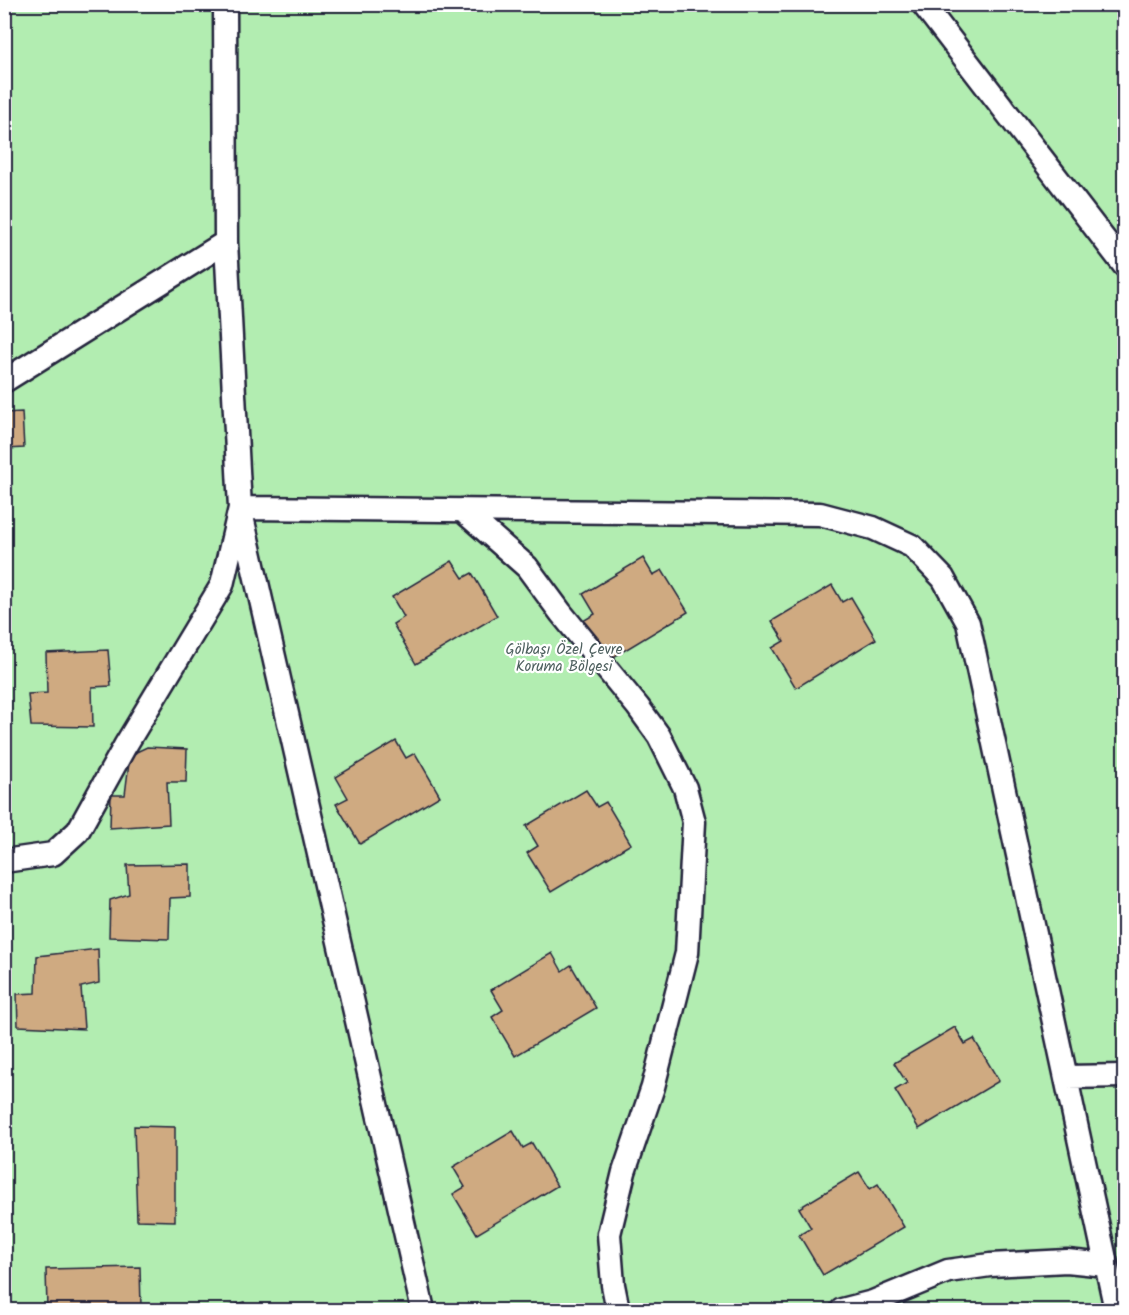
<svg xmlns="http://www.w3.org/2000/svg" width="1129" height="1315" font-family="Kalam,sans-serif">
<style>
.green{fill:#b2edb1;stroke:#6a8876;stroke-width:1.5}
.building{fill:#cfaa81;stroke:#22223b;stroke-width:1.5}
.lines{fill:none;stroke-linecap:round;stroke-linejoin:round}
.street-casing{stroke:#22223b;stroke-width:27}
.street{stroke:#fff;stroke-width:22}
.labels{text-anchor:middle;stroke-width:4.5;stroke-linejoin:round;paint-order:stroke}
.park-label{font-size:15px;fill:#4d5f5e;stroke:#fff}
</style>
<rect width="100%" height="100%" fill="#f5eee6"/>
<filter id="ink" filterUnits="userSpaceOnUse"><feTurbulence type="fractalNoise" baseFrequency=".0167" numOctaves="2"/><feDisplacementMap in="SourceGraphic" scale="12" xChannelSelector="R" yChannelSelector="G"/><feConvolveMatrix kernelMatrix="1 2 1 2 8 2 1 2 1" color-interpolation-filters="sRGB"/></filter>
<g filter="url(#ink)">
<!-- green -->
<path class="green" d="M5,5H1124V1310H5Z"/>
<!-- building -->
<path class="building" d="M22,412L24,448L6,449L7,489H4V413Z
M643,558L653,575L662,570L688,612L607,661L583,621L595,614L583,594Z
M452,561L463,578L472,573L497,616L416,664L393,624L404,617L392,597Z
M832,585L842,602L851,597L876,639L796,688L772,648L784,641L772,621Z
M108,650L111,686L92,687L93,727L31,726L28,694L47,693L46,653Z
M396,741L406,758L415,753L440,796L360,844L336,804L348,798L336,777Z
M147,747L187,749L186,782H167L169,824L110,828L111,795H125L130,755Z
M586,790L597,807L606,802L631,844L551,892L527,853L538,846L526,826Z
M190,864V897L170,898L169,939L109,937L110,900L129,894L127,865Z
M98,949L99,983L81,987L84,1029L18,1026L17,994L36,993L37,956Z
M552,953L562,971L571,965L596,1008L515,1056L492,1017L503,1010L491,990Z
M955,1027L965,1044L974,1039L999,1081L919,1129L895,1090L907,1083L894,1063Z
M134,1126L175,1127V1221L137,1220Z
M513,1131L523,1148L532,1143L557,1186L477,1234L453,1194L465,1187L453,1167Z
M859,1172L870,1189L878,1184L904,1227L823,1275L799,1235L811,1228L799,1208Z
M140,1267L141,1307L47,1309L46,1269Z
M245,1302L248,1310H217Z
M1012,1302L1017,1310H997Z"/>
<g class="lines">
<!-- street casing -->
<g class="street-casing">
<path id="street" d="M225,4L226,242L240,508L423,1310
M923,4L1124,265
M4,381L226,242
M462,510L527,567L561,613L638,707L659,736L685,788L694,822L687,953L653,1087L624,1172L609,1234L613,1285L618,1310
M4,861L53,854L78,831L125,746L222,585L240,508L820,514L873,528L912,546L943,578L968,623L1116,1310
M1066,1077L1124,1076
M842,1310L873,1302L948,1271L990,1265L1067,1261L1106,1265"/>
</g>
<!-- street -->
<use href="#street" class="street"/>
</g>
</g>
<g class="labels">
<!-- park labels -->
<g class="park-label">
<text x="564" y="654">Gölbaşı Özel Çevre<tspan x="564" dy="17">Koruma Bölgesi</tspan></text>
</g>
</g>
<!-- margin -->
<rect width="1129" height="1315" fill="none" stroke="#fff" stroke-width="24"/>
<rect x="12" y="12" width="1105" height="1291" fill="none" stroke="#22223b" stroke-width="2" filter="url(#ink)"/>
</svg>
